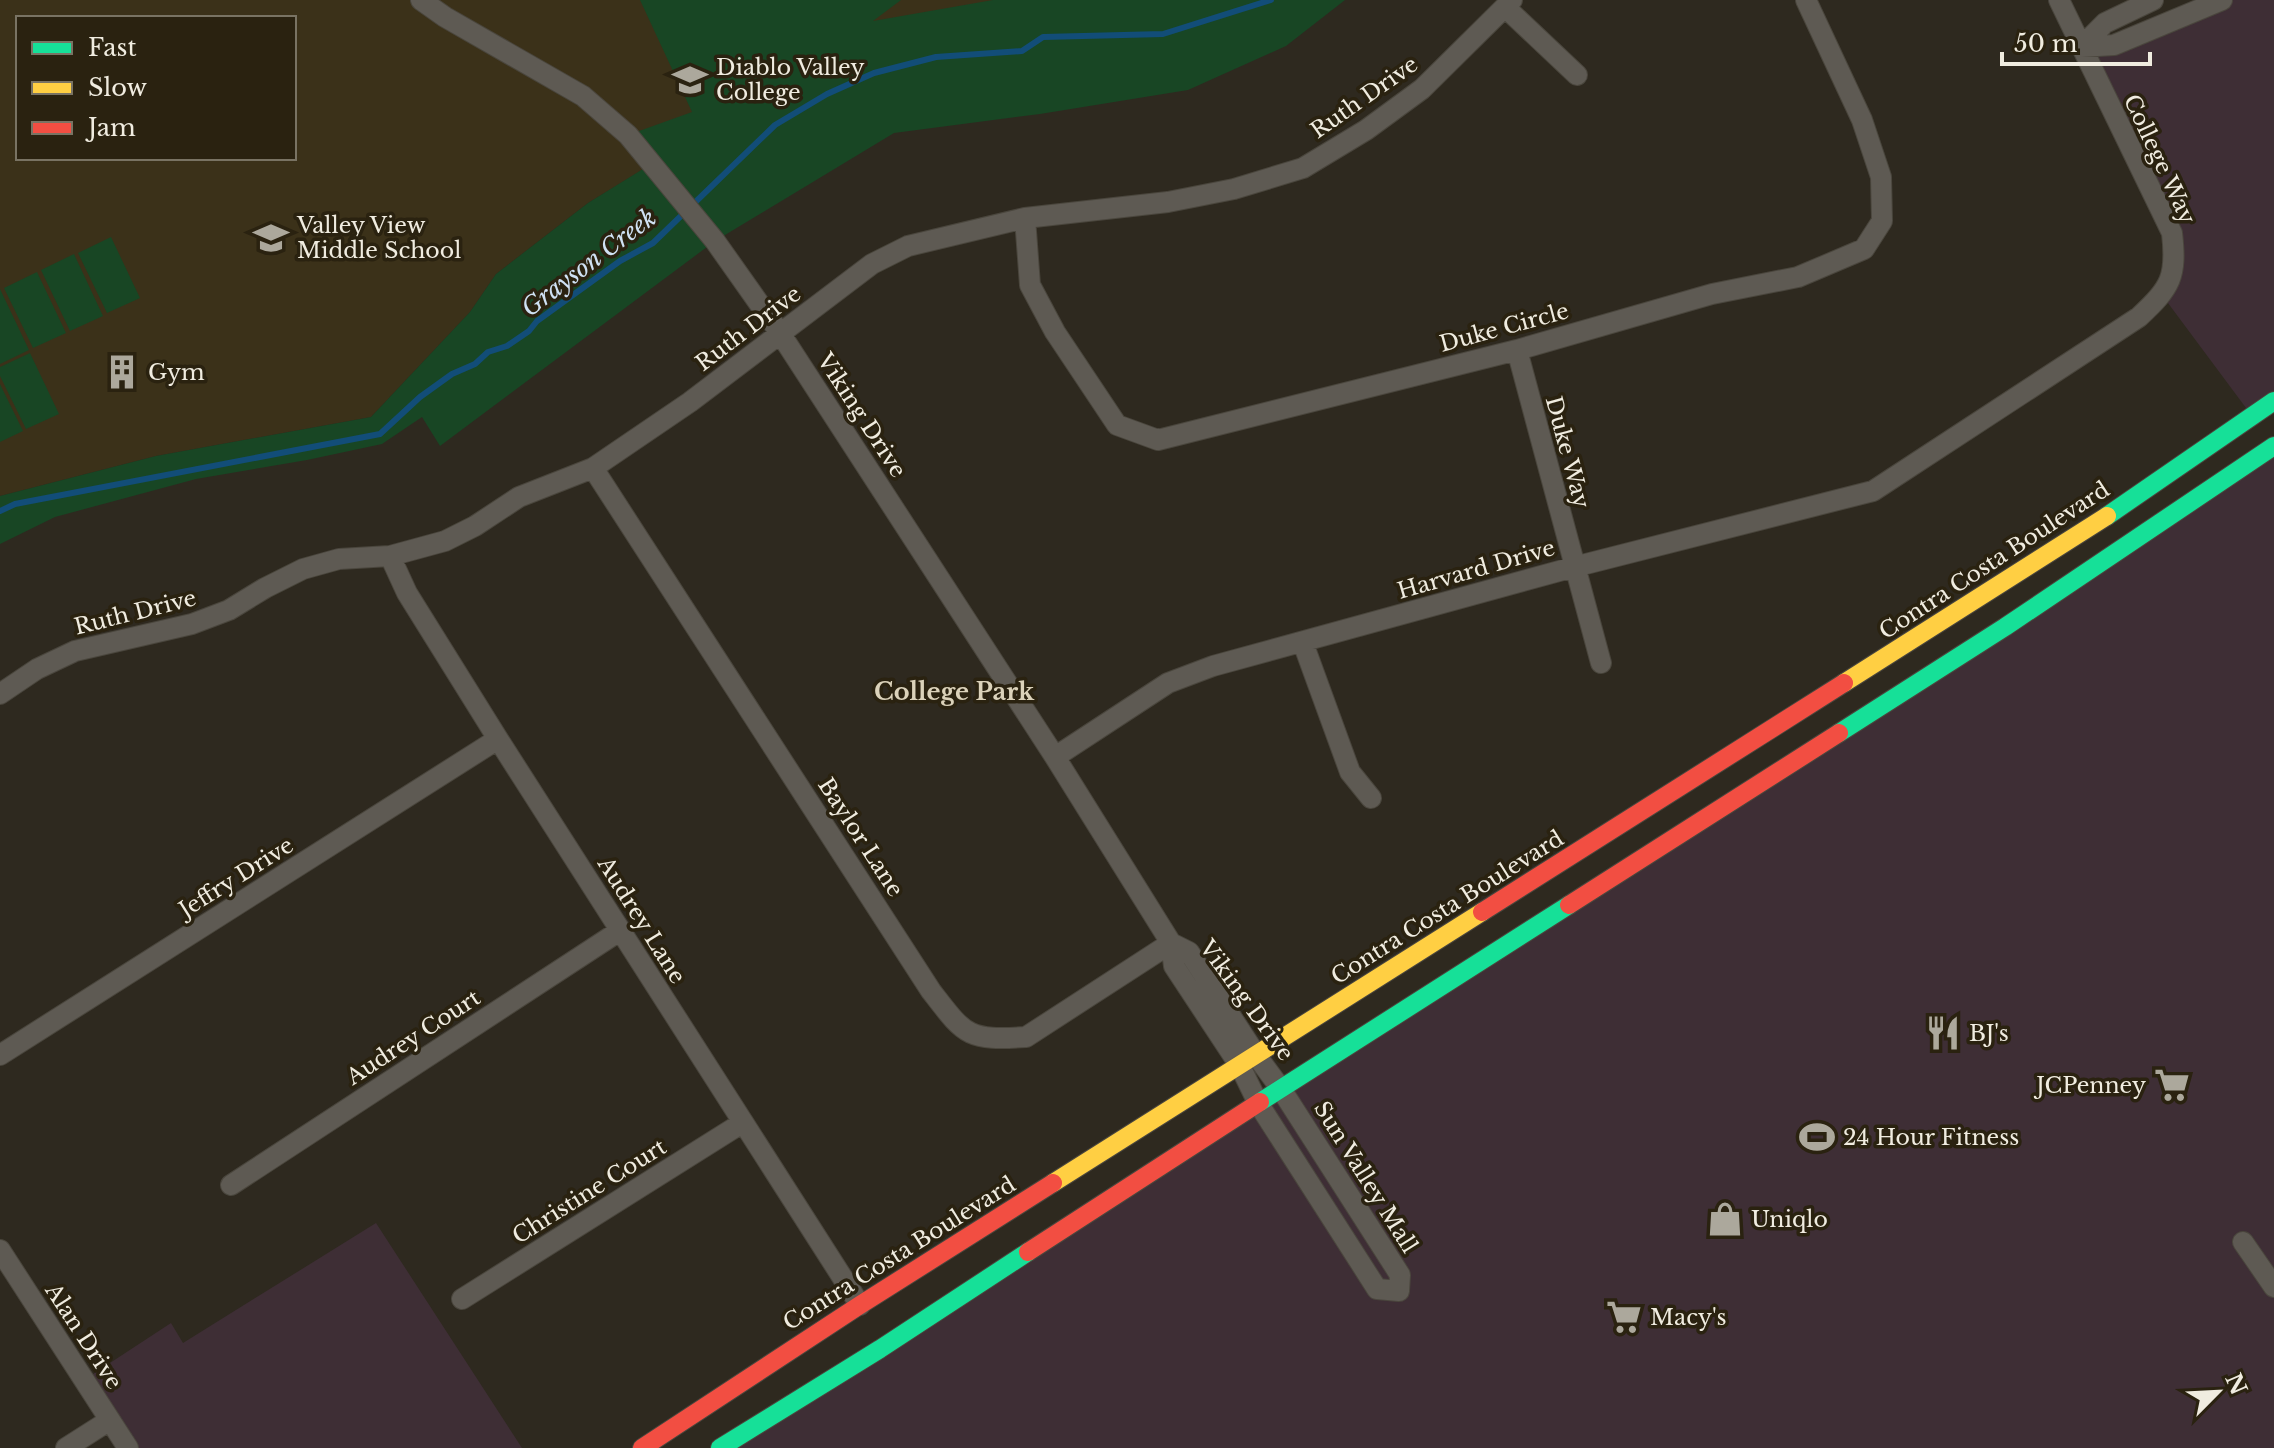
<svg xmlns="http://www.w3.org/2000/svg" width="2274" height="1448" font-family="'Libre Baskerville',serif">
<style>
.commercial{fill:#3e2e35}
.built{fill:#3b3119;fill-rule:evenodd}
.green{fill:#184624}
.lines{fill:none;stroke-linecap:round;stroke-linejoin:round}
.stream{stroke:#124d78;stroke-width:6}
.street-casing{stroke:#4a463d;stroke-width:22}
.fast-casing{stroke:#4a463d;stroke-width:20}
.slow-casing{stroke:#4a463d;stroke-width:20}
.jam-casing{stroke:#4a463d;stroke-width:20}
.street{stroke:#5e5a53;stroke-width:20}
.fast{stroke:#16e098;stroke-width:18}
.slow{stroke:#ffcf43;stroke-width:18}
.jam{stroke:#f24e42;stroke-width:18}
.labels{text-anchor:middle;stroke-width:7;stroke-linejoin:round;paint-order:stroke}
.poi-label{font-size:22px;fill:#f0ece0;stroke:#2a2210;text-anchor:start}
.street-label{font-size:22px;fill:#f0ece0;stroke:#2a2210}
.water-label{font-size:24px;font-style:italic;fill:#d0e2f4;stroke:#2a2210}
.neighbourhood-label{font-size:24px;font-weight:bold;fill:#dbd2ba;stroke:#2a2210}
</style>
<rect width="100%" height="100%" fill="#2e291f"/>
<!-- commercial -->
<path class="commercial" d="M2222,0H2274V401L2252,416L2162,295L2175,256L2081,47Z
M2274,446V1448H721Z
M376,1223L522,1448H128L84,1380L171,1323L183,1343Z"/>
<!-- built -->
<path class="built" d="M0,0H1204L652,164L588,203L496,274L470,312L371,417L156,456L0,496ZM18,18H294V158H18Z"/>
<!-- green -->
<path class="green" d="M640,0H901L873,21L993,0H1345L1286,46L1188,90L1040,114L894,133L715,241L440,446L422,417L382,444L307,460L196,479L55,517L0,544V496L156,456L371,417L470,312L496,274L588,203L651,164L628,135L692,112Z
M111,237L140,298L107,313L78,253Z
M74,254L103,316L70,331L41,270Z
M37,272L66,333L33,348L4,288Z
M0,289L29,350L0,364Z
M30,353L59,414L26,429L0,376V367Z
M0,384L23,431L0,442Z"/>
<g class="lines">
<!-- stream -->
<path class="stream" d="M0,511L15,504L380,434L420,397L452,374L475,364L488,352L507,346L529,331L537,321L620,261L653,243L775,125L827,94L874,73L936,57L1022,51L1043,37L1163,34L1271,0"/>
<!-- street casing -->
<g class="street-casing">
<path id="street" d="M421,0L445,17L583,96L628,135L715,241L780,333L1055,757L1171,943L1174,966L1240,1066L1258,1103L1377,1289L1399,1291L1400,1275L1281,1089L1256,1055L1189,952L1171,943
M2153,0L2105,23L2081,47L2114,45L2222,0
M1506,8L1577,75
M1025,218L1030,285L1055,332L1117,425L1158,440L1517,350L1712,294L1798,277L1864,249L1882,221L1881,177L1862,120L1806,0
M1517,350L1601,663
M593,468L931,991C965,1035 967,1041 1026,1037L1171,943
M390,556L407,593L498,739L860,1305
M1303,643L1350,772L1371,798
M0,694L37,669L75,651L192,624L229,610L265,588L303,569L339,559L390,556L445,541L475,526L519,497L593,468L690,402L872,264L908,246L1025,218L1168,202L1234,189L1303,168L1366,130L1422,89L1512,0
M1055,757L1168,683L1213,666L1574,567L1873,491L2139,317C2171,287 2177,277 2172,233L2059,0
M0,1055L498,739
M231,1185L621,930
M2243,1242L2274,1287
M0,1250L128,1448
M462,1299L742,1123
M66,1448L110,1420"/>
</g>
<!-- fast casing -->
<g class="fast-casing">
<path id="fast" d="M2107,516L2274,401
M1839,733L2005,627L2274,446
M1260,1102L1569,905
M720,1448L880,1349L1028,1252"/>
</g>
<!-- slow casing -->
<g class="slow-casing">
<path id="slow" d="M1844,683L2107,516
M1053,1183L1482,912"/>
</g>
<!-- jam casing -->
<g class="jam-casing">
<path id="jam" d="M1569,905L1839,733
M1482,912L1844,683
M1028,1252L1260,1102
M642,1448L860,1305L1053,1183"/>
</g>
<!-- street -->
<use href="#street" class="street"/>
<!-- fast -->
<use href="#fast" class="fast"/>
<!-- slow -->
<use href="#slow" class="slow"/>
<!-- jam -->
<use href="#jam" class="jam"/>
</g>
<!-- icons -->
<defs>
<g id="university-bare" transform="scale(2.76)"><path d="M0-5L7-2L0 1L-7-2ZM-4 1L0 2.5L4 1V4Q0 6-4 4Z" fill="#aca89c" stroke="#2a2210" stroke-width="2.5" paint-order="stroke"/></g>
<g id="school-bare" transform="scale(2.76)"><path d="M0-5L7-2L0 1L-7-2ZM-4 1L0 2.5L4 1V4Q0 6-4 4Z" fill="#aca89c" stroke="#2a2210" stroke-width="2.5" paint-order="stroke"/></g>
<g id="building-bare" transform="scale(2.76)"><path d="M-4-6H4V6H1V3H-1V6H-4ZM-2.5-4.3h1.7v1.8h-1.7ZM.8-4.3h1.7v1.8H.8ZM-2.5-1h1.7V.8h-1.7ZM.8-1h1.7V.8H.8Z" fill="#aca89c" stroke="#2a2210" stroke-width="2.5" paint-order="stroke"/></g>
<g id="restaurant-bare" transform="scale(2.76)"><path d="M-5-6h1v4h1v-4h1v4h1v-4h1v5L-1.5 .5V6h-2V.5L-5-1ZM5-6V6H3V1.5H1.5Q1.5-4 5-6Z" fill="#aca89c" stroke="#2a2210" stroke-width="2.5" paint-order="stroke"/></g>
<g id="supermarket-bare" transform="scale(2.76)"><path d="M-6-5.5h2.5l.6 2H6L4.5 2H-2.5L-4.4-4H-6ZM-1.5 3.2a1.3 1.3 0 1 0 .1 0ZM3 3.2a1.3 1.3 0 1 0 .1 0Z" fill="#aca89c" stroke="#2a2210" stroke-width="2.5" paint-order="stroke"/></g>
<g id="stadium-bare" transform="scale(2.76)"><path d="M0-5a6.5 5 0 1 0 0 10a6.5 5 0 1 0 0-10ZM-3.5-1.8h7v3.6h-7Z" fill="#aca89c" stroke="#2a2210" stroke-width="2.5" paint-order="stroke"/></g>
<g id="shop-bare" transform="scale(2.76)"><path d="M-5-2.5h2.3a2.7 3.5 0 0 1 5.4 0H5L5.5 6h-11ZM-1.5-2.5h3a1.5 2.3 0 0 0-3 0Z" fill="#aca89c" stroke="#2a2210" stroke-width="2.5" paint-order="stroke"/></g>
</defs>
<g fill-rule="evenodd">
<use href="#university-bare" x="690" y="80"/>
<use href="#school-bare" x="271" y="238"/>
<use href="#building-bare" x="122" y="372"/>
<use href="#restaurant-bare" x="1943" y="1033"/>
<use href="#supermarket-bare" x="2172" y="1085"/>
<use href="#stadium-bare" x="1817" y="1137"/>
<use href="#shop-bare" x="1725" y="1219"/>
<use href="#supermarket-bare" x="1624" y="1317"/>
</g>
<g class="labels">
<!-- poi labels -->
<g class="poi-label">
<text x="716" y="75">Diablo Valley<tspan x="716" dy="25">College</tspan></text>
<text x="297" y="233">Valley View<tspan x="297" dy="25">Middle School</tspan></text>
<text x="148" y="380">Gym</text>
<text x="1969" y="1041">BJ's</text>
<text x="2146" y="1093" text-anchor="end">JCPenney</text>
<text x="1843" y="1145">24 Hour Fitness</text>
<text x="1751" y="1227">Uniqlo</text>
<text x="1650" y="1325">Macy's</text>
</g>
<!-- street labels -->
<g class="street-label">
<text transform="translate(1364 97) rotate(-35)" y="8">Ruth Drive</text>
<text transform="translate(2160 159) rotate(65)" y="8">College Way</text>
<text transform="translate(1504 327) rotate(-15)" y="8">Duke Circle</text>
<text transform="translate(748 328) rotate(-37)" y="8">Ruth Drive</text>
<text transform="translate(862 415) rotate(57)" y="8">Viking Drive</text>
<text transform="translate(1568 452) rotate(75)" y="8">Duke Way</text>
<text transform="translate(1994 560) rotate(-33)" y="8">Contra Costa Boulevard</text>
<text transform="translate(1476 569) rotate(-16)" y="8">Harvard Drive</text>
<text transform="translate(135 612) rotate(-14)" y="8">Ruth Drive</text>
<text transform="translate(861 837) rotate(57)" y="8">Baylor Lane</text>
<text transform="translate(236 877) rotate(-32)" y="8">Jeffry Drive</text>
<text transform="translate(1447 907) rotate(-32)" y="8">Contra Costa Boulevard</text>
<text transform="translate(642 920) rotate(58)" y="8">Audrey Lane</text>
<text transform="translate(1247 1000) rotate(54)" y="8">Viking Drive</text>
<text transform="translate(413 1037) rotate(-33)" y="8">Audrey Court</text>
<text transform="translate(1366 1177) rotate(58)" y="8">Sun Valley Mall</text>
<text transform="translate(589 1191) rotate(-32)" y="8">Christine Court</text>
<text transform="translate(899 1253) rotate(-32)" y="8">Contra Costa Boulevard</text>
<text transform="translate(84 1336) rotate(57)" y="8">Alan Drive</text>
</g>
<!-- water labels -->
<g class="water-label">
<text transform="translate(589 263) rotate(-37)" y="8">Grayson Creek</text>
</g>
<!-- neighbourhood labels -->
<g class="neighbourhood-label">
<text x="954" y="700">College Park</text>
</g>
</g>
<!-- legend -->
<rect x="16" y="16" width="280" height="144" fill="#2a2210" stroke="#797363" stroke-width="2"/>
<rect x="32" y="42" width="40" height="12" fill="#16e098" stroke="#797363" stroke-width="2"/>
<text x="88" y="56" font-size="24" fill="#f0ece0">Fast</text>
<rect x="32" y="82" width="40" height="12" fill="#ffcf43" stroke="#797363" stroke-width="2"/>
<text x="88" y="96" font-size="24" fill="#f0ece0">Slow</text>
<rect x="32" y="122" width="40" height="12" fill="#f24e42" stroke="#797363" stroke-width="2"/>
<text x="88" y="136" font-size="24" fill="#f0ece0">Jam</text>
<!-- north arrow -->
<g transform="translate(2218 1392) rotate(66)" stroke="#2a2210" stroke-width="6" paint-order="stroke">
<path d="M0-6L14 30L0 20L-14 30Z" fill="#f0ece0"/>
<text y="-12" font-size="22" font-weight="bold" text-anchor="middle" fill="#f0ece0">N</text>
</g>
<!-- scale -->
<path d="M2002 52v12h148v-12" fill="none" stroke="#f0ece0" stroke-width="4"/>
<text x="2014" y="52" font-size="24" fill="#f0ece0" stroke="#2a2210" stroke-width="6" paint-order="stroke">50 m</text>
</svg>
